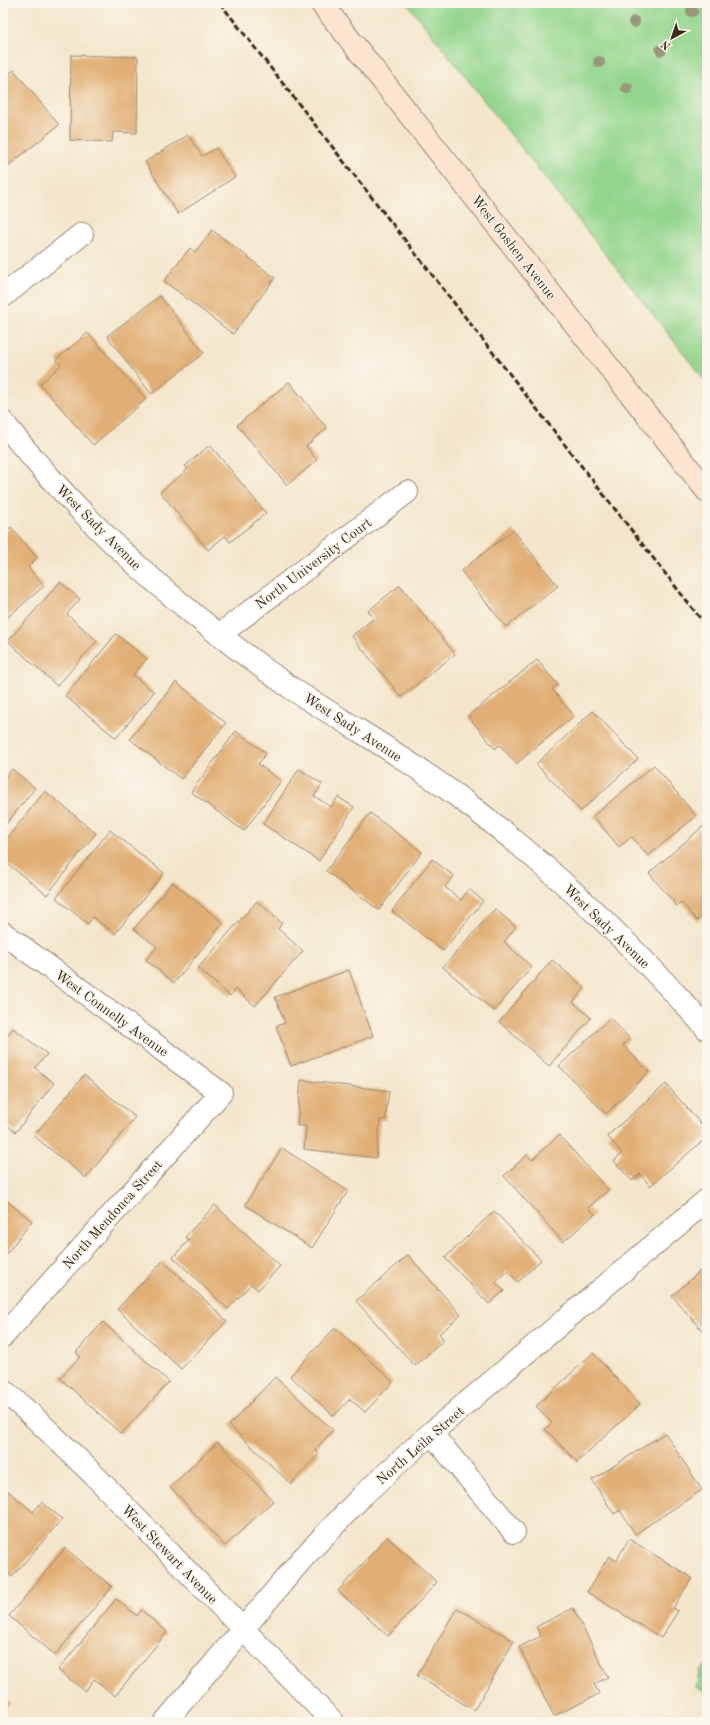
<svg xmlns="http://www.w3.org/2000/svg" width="710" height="1725" font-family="'Old Standard TT',serif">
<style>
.green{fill:#93d58c;stroke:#678055}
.building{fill:#e1af75}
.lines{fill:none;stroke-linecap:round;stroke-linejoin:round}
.street-casing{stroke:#978875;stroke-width:24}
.secondary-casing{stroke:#978875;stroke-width:24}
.street{stroke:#fff;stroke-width:22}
.secondary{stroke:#fde4d1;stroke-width:22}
.rail{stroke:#3b2a1e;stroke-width:3;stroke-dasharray:6 3;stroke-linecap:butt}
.tree{fill:#9a967c}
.labels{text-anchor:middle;stroke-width:3;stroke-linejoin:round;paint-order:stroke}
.street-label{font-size:14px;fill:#3b2a1e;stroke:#fbf7ec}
</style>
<rect width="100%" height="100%" fill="#fbf7ec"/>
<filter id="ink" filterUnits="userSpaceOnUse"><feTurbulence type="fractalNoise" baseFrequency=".025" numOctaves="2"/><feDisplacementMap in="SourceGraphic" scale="8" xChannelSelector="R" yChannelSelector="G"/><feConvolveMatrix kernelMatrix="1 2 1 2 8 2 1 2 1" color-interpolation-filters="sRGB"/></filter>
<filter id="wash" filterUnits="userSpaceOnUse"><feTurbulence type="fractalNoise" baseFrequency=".012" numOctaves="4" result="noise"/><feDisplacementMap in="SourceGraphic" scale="16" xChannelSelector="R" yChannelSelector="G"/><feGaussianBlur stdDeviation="0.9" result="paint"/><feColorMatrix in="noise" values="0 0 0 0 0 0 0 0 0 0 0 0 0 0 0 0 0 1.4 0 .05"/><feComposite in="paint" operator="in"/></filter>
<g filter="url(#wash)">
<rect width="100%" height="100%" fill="#f3e6cc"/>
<!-- green -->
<path class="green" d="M407,3H707V383Z
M707,1664V1692L696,1687L700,1670Z"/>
<g id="blocks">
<!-- building -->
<path class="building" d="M71,55L138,57L137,133L113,132L112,142L70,140Z
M14,70L59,125L8,166L3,160V79Z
M188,135L202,156L216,148L235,177L178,214L145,162Z
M3,176L7,181L3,184Z
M212,230L275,278L233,334L164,281L190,248L195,252Z
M160,296L204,353L151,394L107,336Z
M88,333L146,399L93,445L40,384L61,365L56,360Z
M289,382L327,428L306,446L317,460L287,485L237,425Z
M210,445L266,513L230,542L225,536L208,550L160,492L188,469L185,466Z
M11,527L37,558L28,567L44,586L3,621V534Z
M513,530L558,586L506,627L461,571Z
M60,582L80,599L67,614L97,641L57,686L8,641Z
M400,585L455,654L401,697L352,636L374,618L368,611Z
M116,634L147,659L133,675L154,692L116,738L65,696Z
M537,660L558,685L552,689L574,716L516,764L500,745L495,749L468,716Z
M176,682L226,723L181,779L130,739Z
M593,711L638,759L581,811L536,764Z
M236,731L266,753L258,764L281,781L244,831L191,792Z
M654,765L696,816L648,856L632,837L619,847L593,816Z
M12,769L35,788L3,828V780Z
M299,769L322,784L314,796L331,807L338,797L354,807L319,861L263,824Z
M45,791L96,833L47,895L3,860V843Z
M370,813L422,852L379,910L326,871Z
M707,823V912L697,921L681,902L677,906L649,873Z
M110,830L164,873L115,934L93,917L88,924L56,898Z
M432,859L454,876L445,887L461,900L469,889L483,901L443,951L392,911Z
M172,882L223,923L174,983L146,960L157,947L134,929Z
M257,901L282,923L278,929L303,951L255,1006L236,989L230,996L198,968Z
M495,909L516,927L504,942L532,967L494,1011L443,967Z
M552,960L585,988L573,1002L591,1018L549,1066L499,1022Z
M349,970L373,1036L291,1066L276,1026L285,1023L275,997Z
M610,1018L630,1039L623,1045L649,1072L606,1114L559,1066Z
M13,1028L47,1054L35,1068L54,1083L16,1132L3,1122V1041Z
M84,1075L135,1117L86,1178L34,1136Z
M301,1080L389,1091L385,1120H380L376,1158L304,1149L306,1126H297Z
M666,1084L707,1131V1137L650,1186L640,1174L632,1181L614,1161L622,1153L607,1136Z
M559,1135L608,1190L588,1208L595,1214L563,1242L504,1176L527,1155L532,1160Z
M282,1148L348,1191L312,1248L245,1205Z
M3,1198L32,1221L3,1258Z
M215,1205L280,1266L258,1290L251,1284L228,1309L173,1257L189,1240L185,1237Z
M494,1211L541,1260L518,1282L507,1271L495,1282L504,1291L489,1304L445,1258Z
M408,1255L461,1315L439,1334L444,1340L415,1366L356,1301Z
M163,1261L227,1321L181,1369L117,1309Z
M707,1265V1336L672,1296Z
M103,1322L169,1382L121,1434L60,1378L80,1357L76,1352Z
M335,1328L393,1382L365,1412L350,1399L334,1416L290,1376Z
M593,1353L640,1404L577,1462L545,1429L552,1423L536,1406Z
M275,1377L333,1430L315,1450L319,1454L291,1484L229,1425Z
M665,1433L702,1490L635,1534L620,1510L614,1514L592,1480Z
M218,1442L273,1501L225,1546L170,1487Z
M8,1491L33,1512L42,1502L62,1519L12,1577L3,1569V1497Z
M387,1537L437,1582L388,1636L338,1591Z
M629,1539L692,1578L673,1608L678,1611L661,1638L587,1592L609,1556L616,1561Z
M65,1548L112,1587L55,1655L9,1616Z
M116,1599L137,1616L141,1610L167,1632L115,1696L94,1679L85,1691L58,1670Z
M457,1608L514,1641L474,1710L417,1676Z
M573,1608L608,1677L594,1684L599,1694L554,1716L519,1647L541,1636L536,1627Z
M3,1697L10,1703L3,1711Z
M21,1717L27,1722H16Z"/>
</g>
</g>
<g filter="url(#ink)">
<use href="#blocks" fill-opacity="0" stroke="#978875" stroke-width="1"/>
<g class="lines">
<!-- street casing -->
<g class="street-casing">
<path id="street" d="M3,296L82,234
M3,422C84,525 184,613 291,688C312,702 334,715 355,728C392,751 429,775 464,801C553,868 634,946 707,1029
M219,635L407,492
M3,933L221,1093L3,1336
M3,1390L35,1418L93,1474L333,1722
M431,1433L514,1532
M165,1722L302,1559L363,1495L431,1433L707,1200"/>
</g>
<!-- secondary casing -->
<g class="secondary-casing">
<path id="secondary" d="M321,3L707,491"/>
</g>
<!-- street -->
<use href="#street" class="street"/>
<!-- secondary -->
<use href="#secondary" class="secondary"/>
<!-- rail -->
<path class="rail" d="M220,3L707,627"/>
</g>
<!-- trees -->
<g class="tree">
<circle cx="692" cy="11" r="6"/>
<circle cx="634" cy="22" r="6"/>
<circle cx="661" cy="50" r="6"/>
<circle cx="599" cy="62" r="6"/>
<circle cx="627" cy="88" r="6"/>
</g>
</g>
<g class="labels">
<!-- street labels -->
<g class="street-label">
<text transform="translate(514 247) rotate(52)" y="5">West Goshen Avenue</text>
<text transform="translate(99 527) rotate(45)" y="5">West Sady Avenue</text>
<text transform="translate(313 563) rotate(-37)" y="5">North University Court</text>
<text transform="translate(353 727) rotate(33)" y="5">West Sady Avenue</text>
<text transform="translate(607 926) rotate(44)" y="5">West Sady Avenue</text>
<text transform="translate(112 1013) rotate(36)" y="5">West Connelly Avenue</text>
<text transform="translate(112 1214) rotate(-48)" y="5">North Mendonca Street</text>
<text transform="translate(420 1445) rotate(-41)" y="5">North Leila Street</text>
<text transform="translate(170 1554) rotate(46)" y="5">West Stewart Avenue</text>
</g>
</g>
<!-- margin -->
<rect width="710" height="1725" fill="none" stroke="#fbf7ec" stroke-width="16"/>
<!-- north arrow -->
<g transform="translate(672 38) rotate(220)" stroke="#fbf7ec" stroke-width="3" paint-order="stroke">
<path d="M0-3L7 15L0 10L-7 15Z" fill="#3b2a1e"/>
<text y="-6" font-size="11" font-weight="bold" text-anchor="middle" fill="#3b2a1e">N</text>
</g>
</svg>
